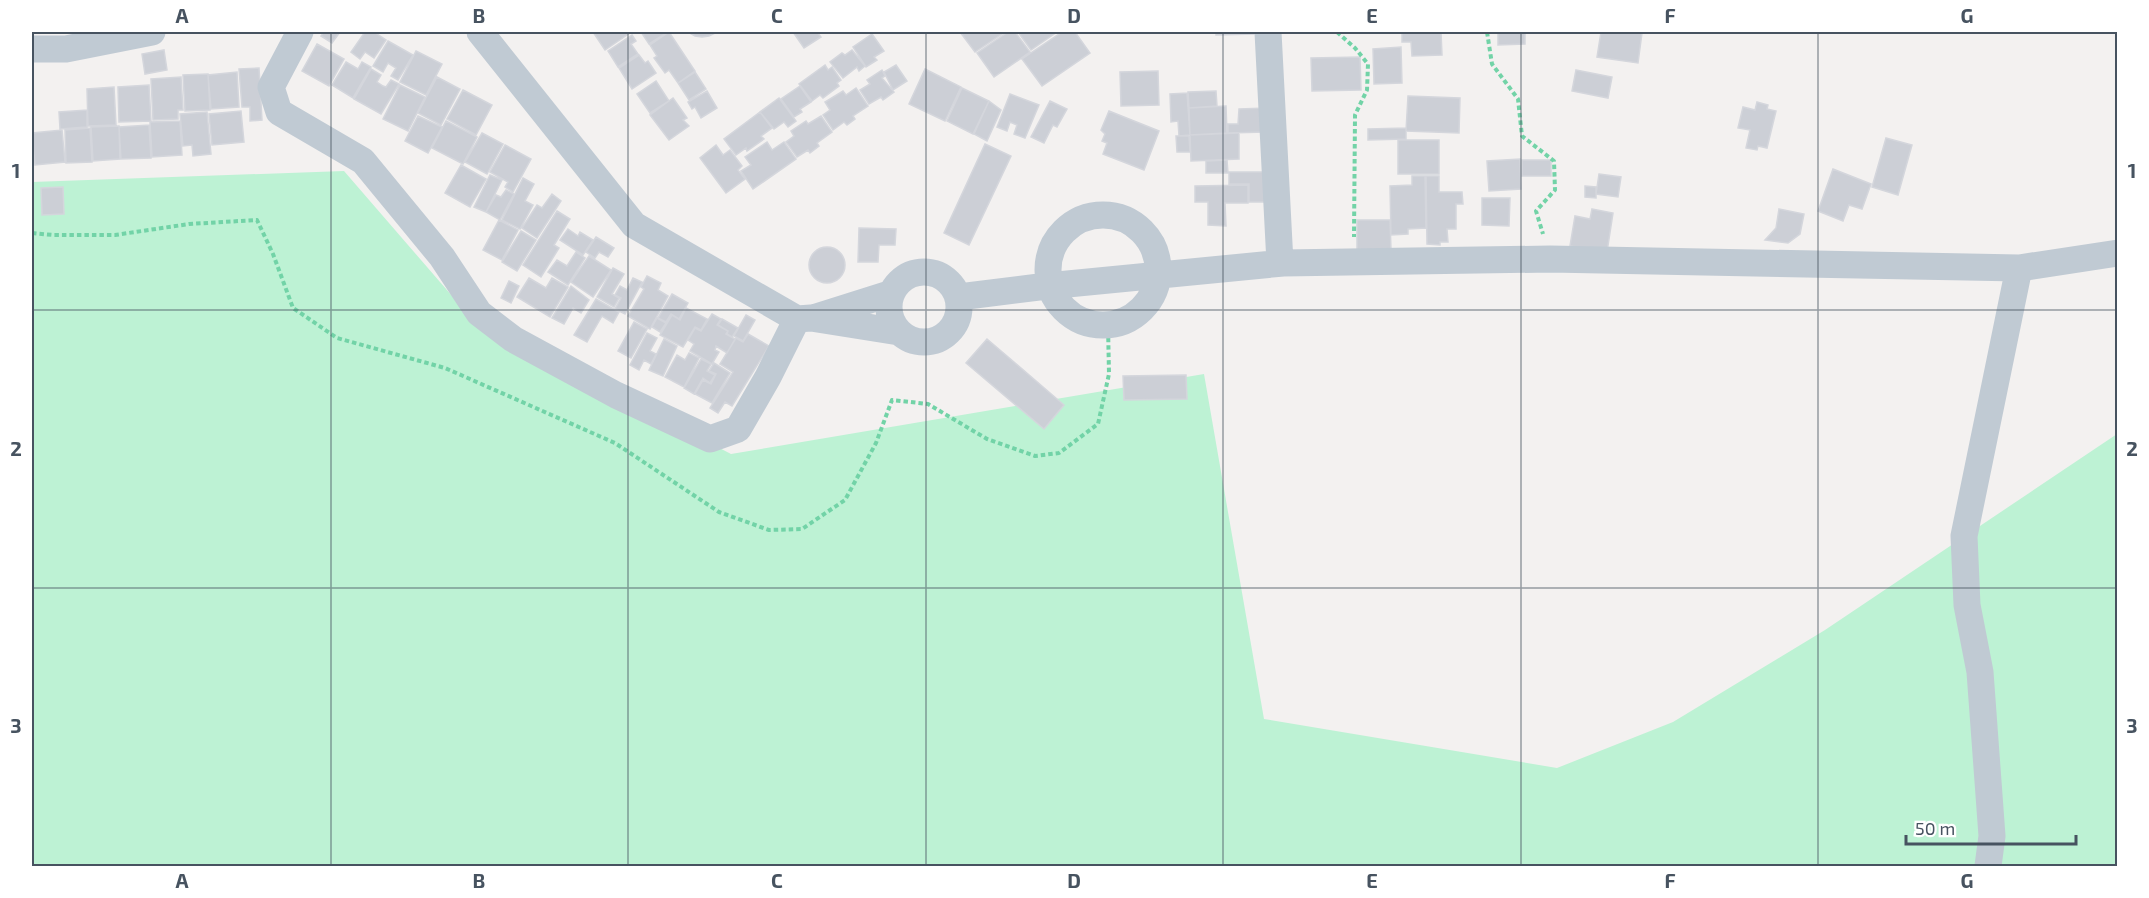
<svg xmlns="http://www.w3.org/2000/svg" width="2149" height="898" font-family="'Exo 2',sans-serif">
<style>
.green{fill:#bdf2d4}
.building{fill:#cccfd6;stroke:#d4d6dc;stroke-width:1.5}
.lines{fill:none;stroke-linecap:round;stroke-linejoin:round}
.path{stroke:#72d3a7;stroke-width:4;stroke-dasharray:4.5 3;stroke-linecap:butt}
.minor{stroke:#c0cad3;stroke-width:27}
.grid{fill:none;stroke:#475360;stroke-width:1.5;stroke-opacity:0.55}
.neatline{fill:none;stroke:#475360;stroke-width:2}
.grid-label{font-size:20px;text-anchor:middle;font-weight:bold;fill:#475360}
</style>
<rect width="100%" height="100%" fill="#f3f1f0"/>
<!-- green -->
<path class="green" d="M344,171L472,319L731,454L1204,374L1264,719L1557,768L1673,722L1825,630L2117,434V866H32V182Z"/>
<!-- building -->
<path class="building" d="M324,32H340L332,43L321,36Z
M365,32H374L386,40L374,58L365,52L360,59L351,52Z
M593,32H629L630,33L605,50Z
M641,32H668L649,44Z
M669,32L695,71L678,83L669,70L665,73L654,58L657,56L650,45Z
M688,32H717L709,36L702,37L695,36Z
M793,32H817L821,37L804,48Z
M960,32H1005L975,52Z
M1008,32H1015L1030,52L994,77L977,53Z
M1018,32H1057L1031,50Z
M1062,32H1075L1090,53L1042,86L1022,59Z
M1216,32H1254V34L1216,35Z
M1402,32H1441L1442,55L1412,56L1411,42H1402Z
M1498,32H1525V44L1498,45Z
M1601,32L1642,33L1638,63L1597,57Z
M872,34L884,51L874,57L877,60L866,67L853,47Z
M632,35L636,41L631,44L638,54L618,67L608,51Z
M388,41L413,55L398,80L391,76L396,68L388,63L383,72L373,66Z
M317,44L344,59L329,86L302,71Z
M1401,47L1402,83L1374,84L1373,49Z
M164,50L167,70L145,74L142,54Z
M852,50L865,66L859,71L857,67L843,78L830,62L842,53L845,55Z
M416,51L442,64L426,95L400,82Z
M639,55L645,63L648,61L656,73L632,89L619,68Z
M1360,57L1361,90L1312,91L1311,58Z
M346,62L358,69L362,62L371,67L353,98L332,85Z
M825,65L828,70L832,67L841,80L837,83L839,86L823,98L820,95L812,101L799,84Z
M896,65L907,81L893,90L884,72Z
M259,68L262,120L250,121V107H242L239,69Z
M371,69L381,75L377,82L383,86L386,87L391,80L399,84L381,114L354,99Z
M925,69L961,87L945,121L909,104Z
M882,70L885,76L882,78L894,92L883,100L881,97L869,104L860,90L870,84L867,80Z
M1576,70L1612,77L1608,98L1572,91Z
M1158,71L1159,105L1121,106L1120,72Z
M237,72L239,107L211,109L208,75Z
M695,72L706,89L689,100L678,83Z
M208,74L210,110L185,111L183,75Z
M181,77L183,110H178V119L153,120L151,79Z
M437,77L460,89L441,125L418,113Z
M656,81L669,101L650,113L637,94Z
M149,85L151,121L119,122L118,87Z
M400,85L425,97L408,131L383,119Z
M800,86L811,102L800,109L802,112L794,117L781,99Z
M114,87L116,125L88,126L87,89Z
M856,88L868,106L853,116L855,119L847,125L844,122L833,130L823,115L830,110L825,102L843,91L846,95Z
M962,88L989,101L973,134L947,121Z
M463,90L492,105L476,135L447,119Z
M707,91L717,108L701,118L695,107L692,109L688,102Z
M1216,91L1217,106L1189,108L1188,92Z
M1187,93L1190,135L1179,136L1178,121L1171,122L1170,94Z
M1010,94L1039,105L1025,138L1014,134L1017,125L1010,122L1007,131L997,127Z
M1408,96L1460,98L1459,133L1406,131Z
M673,98L687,118L683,120L689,126L669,140L650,115Z
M779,98L796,121L788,127L784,122L774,129L760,112Z
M989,101L1001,110L987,141L974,134Z
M1050,101L1067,109L1057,127L1053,125L1044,143L1031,137Z
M1757,102L1768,105L1767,109L1776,111L1767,148L1758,146L1757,150L1746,148L1750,130L1738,128L1743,107L1755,110Z
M1226,106L1227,133L1190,135L1189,108Z
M1267,108L1266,132L1228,133V124H1238L1239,109Z
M87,110V127L60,129L59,112Z
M241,111L244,142L212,145L209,114Z
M1109,111L1159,131L1144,170L1103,154L1107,143L1102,141L1105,134L1101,130Z
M207,112L211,154L193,156L192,145L183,146L180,114Z
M760,112L772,128L761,136L764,139L747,151L746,148L736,155L724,139Z
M418,116L442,127L428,153L405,141Z
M821,116L832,132L817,143L819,146L810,153L808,150L797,157L786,142L794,136L791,131L806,121L808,124Z
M180,121L182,155L152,157L150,122Z
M446,121L477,137L463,164L432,148Z
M149,125L151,158L121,159L119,127Z
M119,126L120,159L93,161L91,127Z
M90,128L92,162L66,163L65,130Z
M1406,128V139L1368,140V129Z
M62,130L65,162L35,165L32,133Z
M482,133L503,144L487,174L465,162Z
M1239,133V159L1191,161L1190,135Z
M1176,136H1189L1190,152H1177Z
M1886,138L1912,145L1898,195L1872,187Z
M1398,140H1439V174H1398Z
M767,142L772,150L784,142L796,159L753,189L741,171L751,165L745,157Z
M985,144L1011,156L969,245L944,233Z
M505,145L531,159L513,192L505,187L508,182L490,172Z
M716,145L723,155L730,150L742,166L738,170L745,179L726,193L700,158Z
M1520,159L1521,189L1489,191L1487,161Z
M1227,160L1228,173H1206V161Z
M1522,160H1551V176H1522Z
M461,165L486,179L470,207L445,193Z
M1833,169L1871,184L1862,209L1849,205L1843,221L1818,211Z
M1229,172H1267V202H1249V184H1229Z
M1599,174L1621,177L1618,197L1596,194Z
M490,175L502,180L486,212L474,207Z
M1412,176H1425L1426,228L1408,229V234L1391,235L1390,186L1412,185Z
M1426,176H1439V192H1462L1463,204H1456V229H1447L1448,242H1440V245L1427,244Z
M523,178L534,184L525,201L533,205L520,229L502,220Z
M1248,185V203H1225L1226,226L1208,225V202H1195V186Z
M1585,186L1596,187V198L1585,197Z
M63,187L64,214L42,215L41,188Z
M506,190L514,194L500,220L486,212L496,195L501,197Z
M552,194L561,201L537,238L522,228L537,205L542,208Z
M1482,198H1510L1509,226L1482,225Z
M1592,209L1613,213L1607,252L1570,246L1575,216L1590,219Z
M1779,209L1804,214L1800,234L1788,243L1765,240L1776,228Z
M557,211L570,219L554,245L559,248L541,277L523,265Z
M499,220L518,230L502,260L483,250Z
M1357,220H1390L1391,250H1357Z
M859,228L896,229L895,245H879L878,262H858Z
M568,229L578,236L580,232L593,240L583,255L560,240Z
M521,231L536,240L517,271L502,262Z
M596,237L614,248L608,257L599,252L595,258L586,252Z
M809 265a18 18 0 1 1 36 0a18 18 0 1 1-36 0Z
M576,252L585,258L568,285L548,272L557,260L567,266Z
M589,256L611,270L593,297L571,282Z
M613,268L624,274L612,294L619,298L614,307L597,297Z
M647,276L661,283L658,290L668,296L650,329L628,316L644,289L641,287Z
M529,278L546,288L552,278L568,287L550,317L517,297Z
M633,278L642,282L625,314L615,309L621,298L615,295L620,286L627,290Z
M509,281L519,286L511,303L501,298Z
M571,286L589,300L581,313L573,308L564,324L552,318Z
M672,294L688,303L679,319L671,314L666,322L658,318Z
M596,299L619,312L613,323L602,316L587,342L574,335Z
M686,308L707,319L701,330L695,327L683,347L660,335L672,315L680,320Z
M712,314L721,319L717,325L728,331L726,334L735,339L727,353L716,346L715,350L719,352L712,364L690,351L694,344L688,340L695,328L701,331Z
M746,315L755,320L743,341L734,336Z
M657,318L666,323L660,332L652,327Z
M722,319L738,328L732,337L727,334L728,331L718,325Z
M634,322L647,329L631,358L618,351Z
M647,333L657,338L650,351L656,354L651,364L644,360L639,370L630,365Z
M748,334L769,346L732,406L725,402L718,413L710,408L733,372L720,364L736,338L743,342Z
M664,339L677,346L663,376L649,370Z
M987,339L1064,405L1044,429L966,363Z
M689,353L699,358L684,387L665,377L677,355L685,360Z
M701,359L711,364L707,371L715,375L710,383L703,378L694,394L684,388Z
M714,363L730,373L712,403L695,394L703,380L711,384L716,374L709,371Z
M1186,375L1187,399L1124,400L1123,376Z"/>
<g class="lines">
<!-- path -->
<path class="path" d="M1337,32L1355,48L1368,64L1367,90L1355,115L1354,237
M1487,32L1492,64L1518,99L1522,136L1554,161L1555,190L1536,211L1543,234
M32,233L53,235H115L189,224L257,220L273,254L293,308L337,338L445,368L615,443L719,512L769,530L802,529L845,500L876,443L892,400L928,404L987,439L1035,456L1059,453L1098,424L1109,374L1108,325"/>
<!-- minor -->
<path class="minor" d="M300,32L271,87L279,112L363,161L442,257L479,313L513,339L616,395L710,439L738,429L768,377L797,319
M480,32L634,225L797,319L811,318L899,332
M1268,32L1280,263
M32,49H66L152,32
M1048 270a55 55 0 1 1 110 0a55 55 0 1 1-110 0Z
M889 307a35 35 0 1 1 70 0a35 35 0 1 1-70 0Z
M959,297L1047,286L1283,263L1550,259L2019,268L2118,253
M816,317L892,293
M1988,866L1992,836L1980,672L1967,605L1964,536L2019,268"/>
</g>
<!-- grid -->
<path class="grid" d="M331,32V866M628,32V866M926,32V866M1223,32V866M1521,32V866M1818,32V866M32,310H2118M32,588H2118"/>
<!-- border -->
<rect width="2149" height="898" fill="none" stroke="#ffffff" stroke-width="66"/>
<!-- scale -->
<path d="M1906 835v9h170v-9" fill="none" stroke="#475360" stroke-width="3"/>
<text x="1915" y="835" font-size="18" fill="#475360" stroke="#ffffff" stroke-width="4.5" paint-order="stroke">50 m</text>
<rect x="33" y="33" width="2083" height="832" class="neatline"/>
<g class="grid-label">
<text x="182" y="23">A</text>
<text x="479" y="23">B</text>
<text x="777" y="23">C</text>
<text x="1074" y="23">D</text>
<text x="1372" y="23">E</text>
<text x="1670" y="23">F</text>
<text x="1967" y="23">G</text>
<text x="16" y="178">1</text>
<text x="2132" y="178">1</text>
<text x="16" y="456">2</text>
<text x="2132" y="456">2</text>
<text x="16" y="733">3</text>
<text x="2132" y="733">3</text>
<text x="182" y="888">A</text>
<text x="479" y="888">B</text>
<text x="777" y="888">C</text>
<text x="1074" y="888">D</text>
<text x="1372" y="888">E</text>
<text x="1670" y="888">F</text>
<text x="1967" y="888">G</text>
</g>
</svg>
